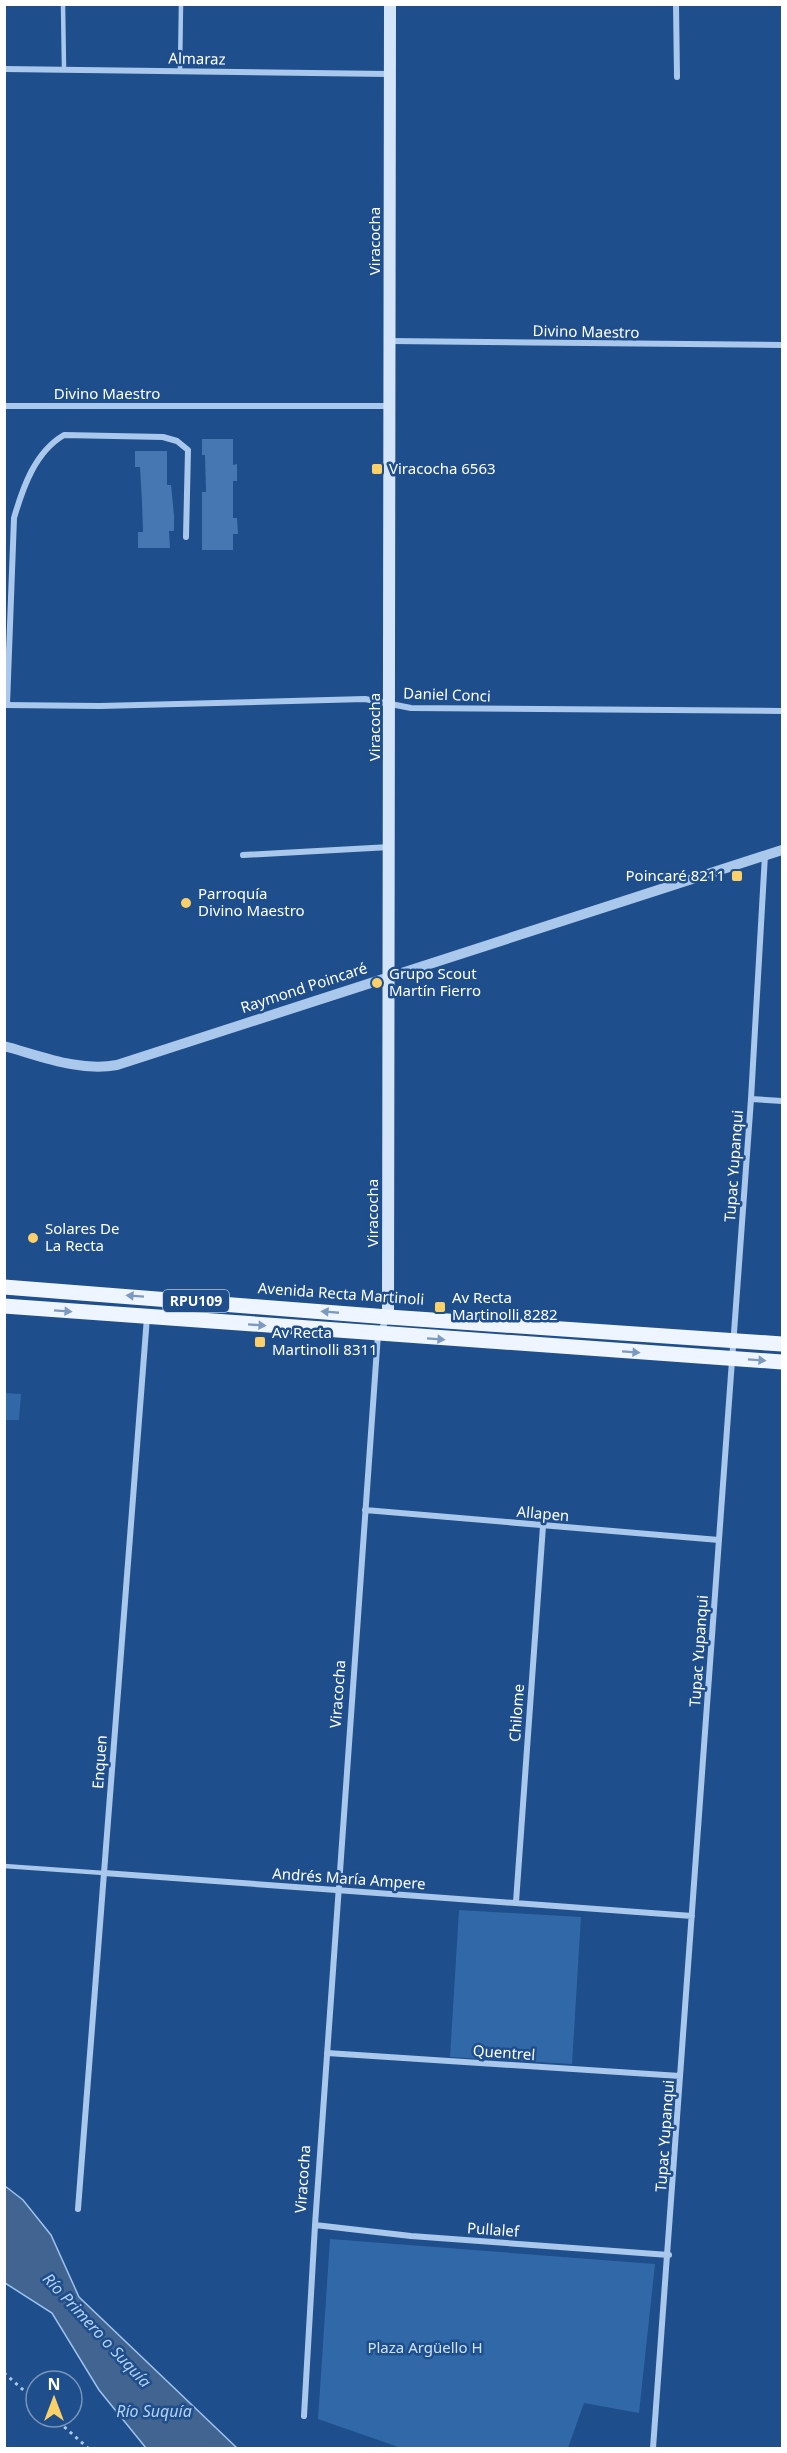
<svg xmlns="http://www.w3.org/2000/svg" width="787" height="2453" font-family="'Noto Sans',sans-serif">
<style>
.green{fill:#3168a8}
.water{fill:#416490;stroke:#9cc3ee;stroke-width:1.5}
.building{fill:#4677b2}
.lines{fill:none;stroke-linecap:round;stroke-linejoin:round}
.path{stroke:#a9c8ec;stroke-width:3;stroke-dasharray:3 4.5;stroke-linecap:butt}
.service{stroke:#a9c8ec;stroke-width:4.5}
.minor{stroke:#a9c8ec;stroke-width:6}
.tertiary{stroke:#a9c8ec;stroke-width:10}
.secondary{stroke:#d5e5f9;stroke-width:12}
.primary{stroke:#eef5ff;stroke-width:15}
.oneway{fill:#7c99bf}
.poi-dot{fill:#fbd068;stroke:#1e4e8b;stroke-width:2}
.labels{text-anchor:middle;stroke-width:5;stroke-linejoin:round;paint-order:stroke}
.shield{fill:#1e4e8b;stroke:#bccadc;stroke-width:1.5}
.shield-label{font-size:14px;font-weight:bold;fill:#fff}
.street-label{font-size:15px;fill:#fff;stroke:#1e4e8b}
.poi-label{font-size:15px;fill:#fff;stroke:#1e4e8b;text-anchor:start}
.park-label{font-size:15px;fill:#cee2f9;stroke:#1e4e8b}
.water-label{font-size:16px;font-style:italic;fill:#b5d2f3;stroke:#1e4e8b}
</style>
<rect width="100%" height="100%" fill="#1e4e8b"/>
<!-- green -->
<path class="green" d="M5,1393L21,1394L19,1420H5Z
M459,1910L581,1917L572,2064L450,2057Z
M330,2239L655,2264L639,2413L584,2403L568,2448H401L318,2419Z"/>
<!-- water -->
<path class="water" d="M5,2186L23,2200L51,2235L79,2297L237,2448H146L99,2390L52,2313L5,2283Z"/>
<!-- building -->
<path class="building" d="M202,439H233V465L237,464V481H233V518H237L238,534H233V550H202V492H206L205,455H202Z
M135,451H167V485H171L174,515V531H169L170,548H138V532H143L142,502L140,467H135Z"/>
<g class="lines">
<!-- path -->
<path class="path" d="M4,2373L36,2401
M53,2417L88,2448"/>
<!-- service -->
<path class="service" d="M63,4L64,69
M180,70L181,4
M4,1866L104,1873"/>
<!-- minor -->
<path class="minor" d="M676,4L677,77
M4,69L389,74
M390,341L782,345
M4,406H389
M4,705L100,706L365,699L411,708L782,711
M7,705L14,518C23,487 35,452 64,435L163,437L177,441L188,450L186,537
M243,855L390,847
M751,1099L782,1101
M365,1510L719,1540
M104,1873L692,1916
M516,1902L543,1526
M327,2053L680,2076
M78,2209L147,1317
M315,2225L411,2236L669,2255
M304,2416L315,2225L378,1334L388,1318
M653,2448L751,1099L765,855"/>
<!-- tertiary -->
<path class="tertiary" d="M4,1046C41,1056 79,1072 117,1065L782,850"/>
<!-- secondary -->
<path class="secondary" d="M388,1317L390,4"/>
<!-- primary -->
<path class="primary" d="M4,1287L388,1317L782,1344
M4,1306L782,1362"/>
</g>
<!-- one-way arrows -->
<defs><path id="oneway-solid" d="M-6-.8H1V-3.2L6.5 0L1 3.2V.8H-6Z" transform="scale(1.5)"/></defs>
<g class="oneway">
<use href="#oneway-solid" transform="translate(135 1296) rotate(-176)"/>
<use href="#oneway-solid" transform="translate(63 1311) rotate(4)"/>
<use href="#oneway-solid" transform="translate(330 1312) rotate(-175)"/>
<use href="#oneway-solid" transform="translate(257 1325) rotate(4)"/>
<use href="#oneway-solid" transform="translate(436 1339) rotate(4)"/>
<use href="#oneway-solid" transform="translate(631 1352) rotate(4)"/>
<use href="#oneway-solid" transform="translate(757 1360) rotate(4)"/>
</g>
<!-- markers -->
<g class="poi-dot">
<rect x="371" y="463" width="12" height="12" rx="3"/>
<rect x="731" y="870" width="12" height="12" rx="3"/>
<circle cx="186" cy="903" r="6"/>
<circle cx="377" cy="983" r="6"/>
<circle cx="33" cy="1238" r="6"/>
<rect x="434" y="1301" width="12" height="12" rx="3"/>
<rect x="254" y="1336" width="12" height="12" rx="3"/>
</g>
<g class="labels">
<!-- shield labels -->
<rect class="shield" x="163" y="1290" width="66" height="22" rx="4.5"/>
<g class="shield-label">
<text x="196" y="1306">RPU109</text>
</g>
<!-- street labels -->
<g class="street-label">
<text transform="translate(197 59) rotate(1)" y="5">Almaraz</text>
<text transform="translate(375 241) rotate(-90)" y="5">Viracocha</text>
<text transform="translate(586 332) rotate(1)" y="5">Divino Maestro</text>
<text x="107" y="399">Divino Maestro</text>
<text transform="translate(447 695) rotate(2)" y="5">Daniel Conci</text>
<text transform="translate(375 727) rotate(-90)" y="5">Viracocha</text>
<text transform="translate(304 988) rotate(-18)" y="5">Raymond Poincaré</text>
<text transform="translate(734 1166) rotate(-86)" y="5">Tupac Yupanqui</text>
<text transform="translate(373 1213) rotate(-90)" y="5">Viracocha</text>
<text transform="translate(341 1294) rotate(4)" y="5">Avenida Recta Martinoli</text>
<text transform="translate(543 1514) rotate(5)" y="5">Allapen</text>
<text transform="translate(699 1651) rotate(-86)" y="5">Tupac Yupanqui</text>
<text transform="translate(338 1694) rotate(-86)" y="5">Viracocha</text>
<text transform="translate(517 1713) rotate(-86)" y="5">Chilome</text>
<text transform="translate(100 1762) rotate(-86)" y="5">Enquen</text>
<text transform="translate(349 1879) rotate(4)" y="5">Andrés María Ampere</text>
<text transform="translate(504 2053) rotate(4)" y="5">Quentrel</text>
<text transform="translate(665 2136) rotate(-86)" y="5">Tupac Yupanqui</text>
<text transform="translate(303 2179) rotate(-86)" y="5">Viracocha</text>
<text transform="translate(493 2230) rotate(4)" y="5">Pullalef</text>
</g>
<!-- poi labels -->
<g class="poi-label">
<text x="389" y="474">Viracocha 6563</text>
<text x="725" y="881" text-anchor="end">Poincaré 8211</text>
<text x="198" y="899">Parroquía<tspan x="198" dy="17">Divino Maestro</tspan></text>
<text x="389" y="979">Grupo Scout<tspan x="389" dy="17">Martín Fierro</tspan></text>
<text x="45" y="1234">Solares De<tspan x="45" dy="17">La Recta</tspan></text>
<text x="452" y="1303">Av Recta<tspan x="452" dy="17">Martinolli 8282</tspan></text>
<text x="272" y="1338">Av Recta<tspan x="272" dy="17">Martinolli 8311</tspan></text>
</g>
<!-- park labels -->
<g class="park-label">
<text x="425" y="2353">Plaza Argüello H</text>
</g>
<!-- water labels -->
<g class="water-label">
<text transform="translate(97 2330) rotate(47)" y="6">Río Primero o Suquía</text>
<text x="154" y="2417">Río Suquía</text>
</g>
</g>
<!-- border -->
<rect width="787" height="2453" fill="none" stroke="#ffffff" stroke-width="12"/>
<!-- north arrow -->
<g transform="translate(54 2399)"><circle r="28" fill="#1e4e8b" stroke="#7895b9" stroke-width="1.5"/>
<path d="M0-4.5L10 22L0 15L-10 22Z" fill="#fbd068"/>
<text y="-9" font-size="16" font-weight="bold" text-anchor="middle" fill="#ffffff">N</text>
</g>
</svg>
